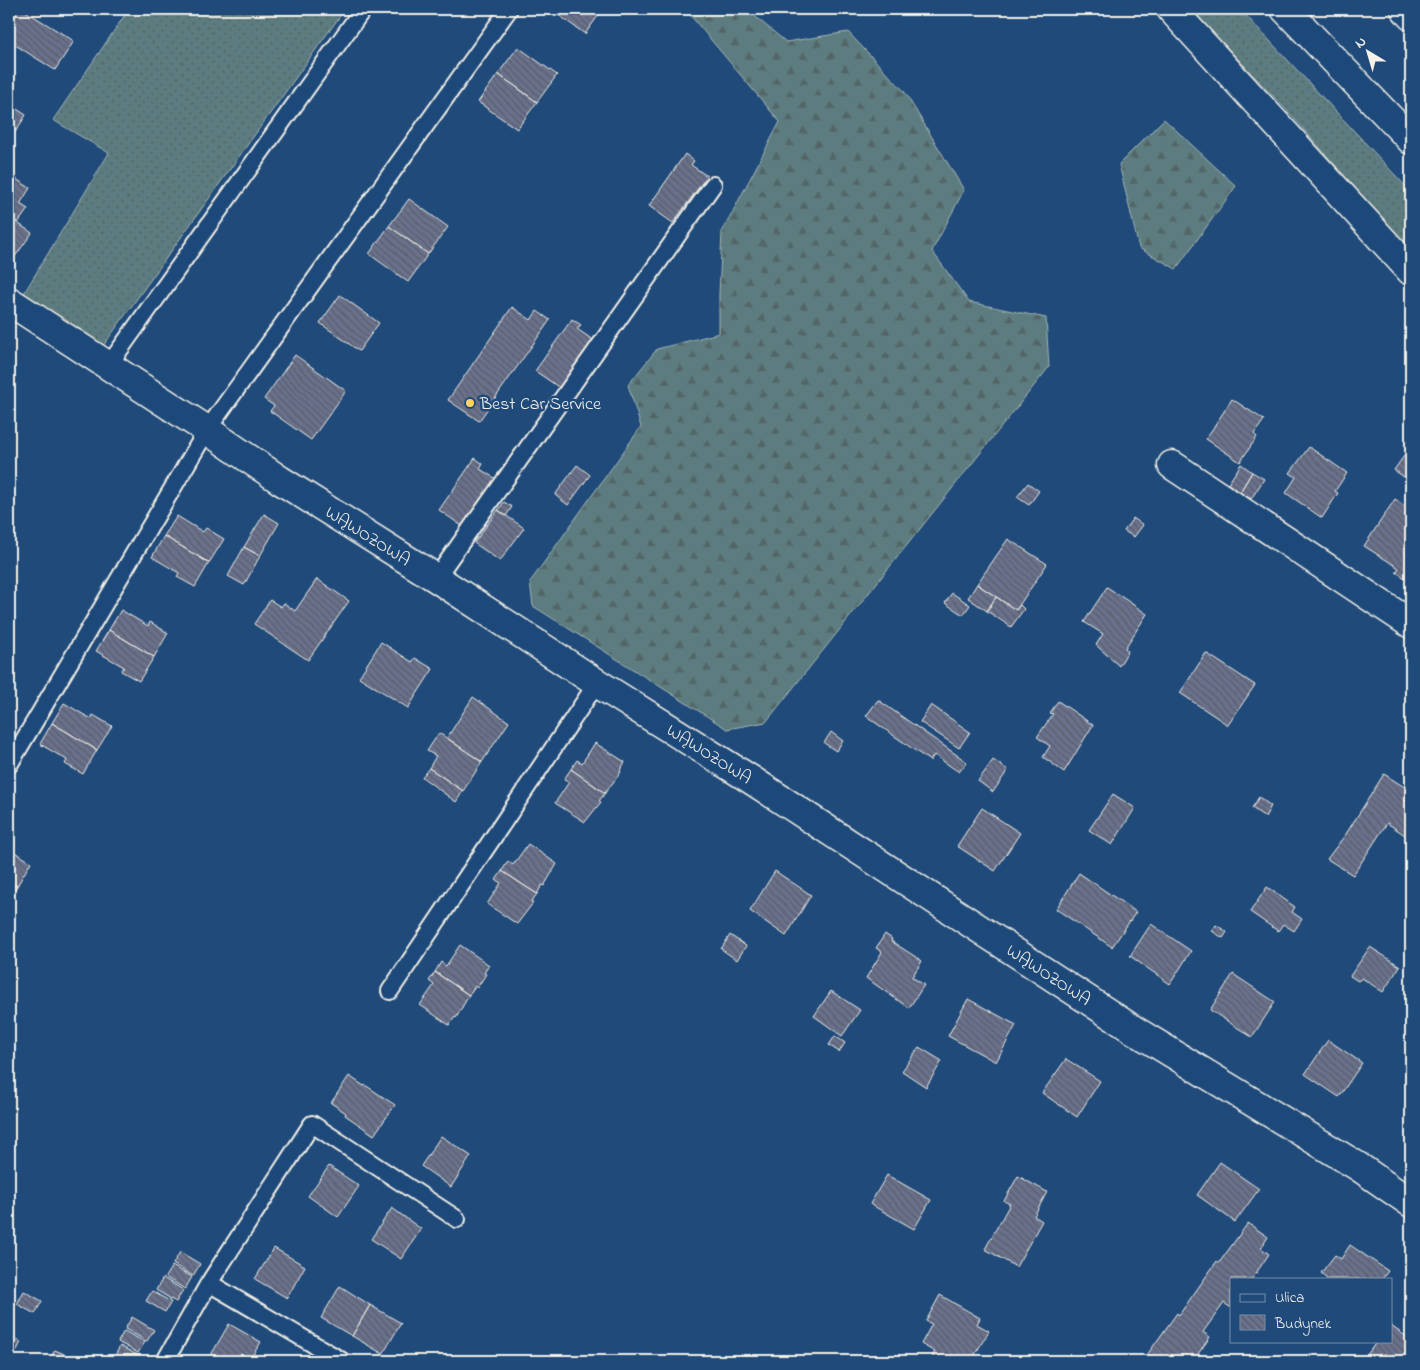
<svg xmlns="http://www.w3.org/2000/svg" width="1420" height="1370" font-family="'Indie Flower',sans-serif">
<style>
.grass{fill:url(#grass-dots);stroke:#a8b6b4}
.forest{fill:url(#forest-firs);stroke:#a8b6b4}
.building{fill:url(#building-back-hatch);stroke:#f4f1e8}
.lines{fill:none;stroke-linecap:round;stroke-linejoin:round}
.service-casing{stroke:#f4f1e8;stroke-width:20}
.minor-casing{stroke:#f4f1e8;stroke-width:31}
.secondary-casing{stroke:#f4f1e8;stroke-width:31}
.service{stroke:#1f4a7a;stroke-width:16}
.minor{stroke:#1f4a7a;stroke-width:28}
.secondary{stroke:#1f4a7a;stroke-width:28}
.poi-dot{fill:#ffd166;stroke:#1f4a7a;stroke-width:2}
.labels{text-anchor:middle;stroke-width:5;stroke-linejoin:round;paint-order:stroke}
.poi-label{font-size:18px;fill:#f4f1e8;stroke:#1f4a7a;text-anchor:start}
.street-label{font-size:18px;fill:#f4f1e8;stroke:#1f4a7a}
</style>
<defs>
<pattern id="grass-dots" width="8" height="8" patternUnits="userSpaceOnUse" patternTransform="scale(1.25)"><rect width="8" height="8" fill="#5c7c80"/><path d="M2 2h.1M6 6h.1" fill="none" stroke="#536566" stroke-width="1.8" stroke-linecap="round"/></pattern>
<pattern id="forest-firs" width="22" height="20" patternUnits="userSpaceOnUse" patternTransform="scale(1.25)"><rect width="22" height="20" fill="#5c7c80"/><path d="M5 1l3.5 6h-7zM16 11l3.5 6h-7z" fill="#536566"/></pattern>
<pattern id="building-back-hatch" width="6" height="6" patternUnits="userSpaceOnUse" patternTransform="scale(1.25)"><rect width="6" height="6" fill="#69718c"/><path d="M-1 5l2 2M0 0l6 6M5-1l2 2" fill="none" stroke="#595c69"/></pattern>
</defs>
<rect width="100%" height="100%" fill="#1f4a7a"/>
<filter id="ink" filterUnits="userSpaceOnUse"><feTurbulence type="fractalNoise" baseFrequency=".02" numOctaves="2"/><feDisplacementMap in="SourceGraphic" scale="10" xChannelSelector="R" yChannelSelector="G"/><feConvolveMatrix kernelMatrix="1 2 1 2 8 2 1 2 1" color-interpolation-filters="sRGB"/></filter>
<g filter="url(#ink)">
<!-- grass -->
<path class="grass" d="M129,9H345L103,346L21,298L109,153L53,120Z
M1191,9H1240L1411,192V251L1290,114Z"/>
<!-- forest -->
<path class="forest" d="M685,9H746L786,42L848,32L904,91L964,190L932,251L969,302L1046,318L1049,367L766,722L727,729L533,606L530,582L641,427L628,385L657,349L719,333V294L722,232L780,122Z
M1164,119L1236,186L1176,269L1139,248L1119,164Z"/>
<!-- building -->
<path class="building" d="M19,9H22L74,41L55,70L9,41V25Z
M550,9H603L585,34Z
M518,47L557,75L537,102L498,74Z
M498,74L537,102L517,129L478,102Z
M9,104L26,115L9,142Z
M685,154L694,161L691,165L707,176L673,223L649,206Z
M16,179L30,188L20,204L28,209L18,223L9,217V189Z
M409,199L448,227L428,254L389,226Z
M9,217L32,233L14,258L9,256Z
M389,226L428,254L408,282L369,254Z
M340,295L379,323L359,351L320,323Z
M512,307L531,320L537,311L550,320L479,421L448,400Z
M572,319L581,325L577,329L593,340L560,388L535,371Z
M295,355L346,391L311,440L270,411L274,406L264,399Z
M1232,399L1264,420L1254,434L1257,437L1240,462L1206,439Z
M1309,447L1347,473L1335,491L1338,493L1322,518L1286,493L1296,477L1290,473Z
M1404,456L1411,461V466L1404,477L1394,470Z
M475,458L483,464L480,469L496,479L462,526L439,510Z
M1241,464L1252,472L1240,492L1228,484Z
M577,465L590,475L568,505L555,495Z
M1252,472L1264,479L1251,499L1240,492Z
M1028,483L1039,491L1029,505L1017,497Z
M1395,499L1411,510V575L1408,580L1396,572L1399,568L1364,546Z
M504,502L512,507L506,516L498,510Z
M498,510L524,528L500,561L474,543Z
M264,514L279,523L260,556L244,547Z
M177,516L203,532L206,528L224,539L209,563L164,536Z
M1133,518L1143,525L1134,537L1124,531Z
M164,536L209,563L195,587L177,577L179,573L152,557Z
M1008,539L1047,564L1016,610L977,584Z
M244,547L260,556L244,585L228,576Z
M317,579L349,601L308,660L254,624L270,600L281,607L284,603L295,611Z
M977,584L996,597L987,611L968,598Z
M1107,587L1147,614L1125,648L1128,651L1119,666L1096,645L1103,634L1084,622Z
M952,593L970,605L963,615L945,603Z
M996,597L1016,610L1020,605L1024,609L1011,627L987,611Z
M121,610L148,626L150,622L168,633L154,657L109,630Z
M109,630L154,657L139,681L121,671L124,667L96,651Z
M381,642L412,662L415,658L433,669L408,708L359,677Z
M1206,653L1255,685L1228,725L1180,693Z
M473,697L509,722L482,762L447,738Z
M878,700L967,762L959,772L934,755L930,761L866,716Z
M1058,701L1093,725L1064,772L1043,757L1050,746L1037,737L1053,714L1050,713Z
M64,703L91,719L93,715L112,726L97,750L52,723Z
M931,705L970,732L959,748L920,722Z
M52,723L97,750L83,774L65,764L67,760L40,744Z
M831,732L843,741L836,751L824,743Z
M439,733L482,762L463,791L429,768L436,756L427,751Z
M595,743L625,762L620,770L621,772L605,793L571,769L577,760L582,763Z
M993,760L1008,770L993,792L978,781Z
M429,768L463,791L456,802L422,777Z
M571,769L605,793L599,801L601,802L585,822L555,803L569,782L564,779Z
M1384,774L1409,790L1403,799L1411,804V839L1387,823L1353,875L1327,859L1346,834Z
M1113,794L1135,808L1112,845L1089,830Z
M1259,797L1271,806L1265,817L1252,808Z
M982,808L1020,833L995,871L957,846Z
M528,844L557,864L544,886L542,885L537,894L502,871L508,861L513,865Z
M13,851L31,862L17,886L9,882V854L10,855Z
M502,871L537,894L531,902L533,903L517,924L487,904L501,883L496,880Z
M775,871L811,895L786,936L750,911Z
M1079,873L1136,912L1112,947L1056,909Z
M9,882L17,886L9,899Z
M1267,887L1295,907L1292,912L1302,919L1294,931L1283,924L1278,931L1250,912Z
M1151,924L1191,951L1170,984L1130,956Z
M1216,925L1227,932L1223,938L1212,931Z
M885,934L892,939L891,941L922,961L912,977L924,985L909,1008L866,978L882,952L876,948Z
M730,935L746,946L737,960L721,949Z
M460,945L489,965L484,973L486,974L477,988L475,986L469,995L435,972L441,962L446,966Z
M1370,947L1400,966L1383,992L1362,978L1358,981L1350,976Z
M435,972L469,995L456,1018L455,1017L449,1025L420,1005L434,985L429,981Z
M1233,974L1275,1002L1252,1037L1210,1010Z
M831,991L860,1010L842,1036L814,1016Z
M968,999L1016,1025L996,1062L948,1036Z
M835,1036L845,1043L839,1052L829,1045Z
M1328,1040L1362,1063L1339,1097L1305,1074Z
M919,1047L942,1061L926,1087L902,1071Z
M1066,1059L1100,1081L1077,1117L1042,1093Z
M349,1076L364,1086L365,1085L395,1105L374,1135L345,1115L346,1113L331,1103Z
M441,1136L471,1156L451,1187L421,1166Z
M1220,1162L1259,1189L1235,1222L1197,1195Z
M329,1166L359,1186L338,1217L308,1196Z
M887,1175L931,1200L914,1229L870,1204Z
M1018,1176L1047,1192L1034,1216L1042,1221L1016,1267L985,1249L1010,1204L1004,1201Z
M392,1208L421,1229L401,1259L371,1239Z
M1248,1223L1268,1237L1261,1248L1269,1254L1252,1279H1231V1308L1224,1303L1203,1332L1210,1337L1193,1361H1155L1147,1355L1177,1313L1179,1315L1217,1261L1219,1263Z
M1350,1245L1388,1271L1382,1279H1326L1327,1278L1321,1273L1335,1255L1341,1259Z
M274,1248L305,1266L287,1298L255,1279Z
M180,1252L200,1264L193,1276L173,1264Z
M172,1266L192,1277L185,1289L165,1277Z
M163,1278L183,1290L176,1302L156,1290Z
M340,1286L370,1305L352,1336L321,1318Z
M24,1291L42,1301L35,1314L17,1304Z
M152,1291L171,1302L165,1312L146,1301Z
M940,1295L980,1318L977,1324L989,1331L971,1361H941L932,1356L935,1352L921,1344L932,1324L926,1321Z
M370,1305L401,1323L383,1354L352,1336Z
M132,1317L154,1330L147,1341L125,1329Z
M229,1324L261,1342L249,1361H221L211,1355Z
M1391,1326L1411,1340V1361H1376L1367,1355L1377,1341H1391Z
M124,1331L145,1342L138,1353L118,1342Z
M9,1336L21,1342L15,1354L9,1351Z
M120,1346L141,1357L138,1361H121L114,1358Z
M55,1350L64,1354L60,1361L50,1359Z"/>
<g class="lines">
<!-- service casing -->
<g class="service-casing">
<path id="service" d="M108,366L363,9
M436,578L713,185
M9,765L207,430L509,9
M390,991L597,683
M209,1283L342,1361
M165,1361L209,1283L312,1124L457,1219"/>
</g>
<!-- minor casing -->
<g class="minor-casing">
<g id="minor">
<path d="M1171,9L1411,271"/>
<path id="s1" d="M9,301L207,430L280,480L436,578L597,683L750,779L1134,1030L1359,1167L1411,1203"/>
<path d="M1172,465L1411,624"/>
</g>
</g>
<!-- secondary casing -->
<g class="secondary-casing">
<path id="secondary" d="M1285,9L1411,140
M1405,9L1411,16"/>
</g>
<!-- service -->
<use href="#service" class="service"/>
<!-- minor -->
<use href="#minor" class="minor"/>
<!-- secondary -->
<use href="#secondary" class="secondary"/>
</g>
</g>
<!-- markers -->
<circle class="poi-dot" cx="470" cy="403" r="5"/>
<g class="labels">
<!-- poi labels -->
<g class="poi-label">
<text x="480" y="409">Best Car Service</text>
</g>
<!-- street labels -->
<g class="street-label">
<text dy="6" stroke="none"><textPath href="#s1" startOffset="429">WĄWOZOWA</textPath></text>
<text dy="6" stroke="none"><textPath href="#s1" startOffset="834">WĄWOZOWA</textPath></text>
<text dy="6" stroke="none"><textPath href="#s1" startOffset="1239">WĄWOZOWA</textPath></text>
</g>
</g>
<!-- margin -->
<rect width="1420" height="1370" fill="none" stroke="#1f4a7a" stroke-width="30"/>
<rect x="15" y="15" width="1390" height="1340" fill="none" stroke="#f4f1e8" stroke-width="2" filter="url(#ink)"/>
<!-- legend -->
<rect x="1230" y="1278" width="162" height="65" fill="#1f4a7a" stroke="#748da6"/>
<rect x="1240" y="1294" width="25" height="8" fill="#1f4a7a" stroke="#748da6"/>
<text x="1275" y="1302" font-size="15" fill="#f4f1e8">Ulica</text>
<rect x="1240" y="1315" width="25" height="15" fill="url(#building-back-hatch)" stroke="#748da6"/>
<text x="1275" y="1328" font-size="15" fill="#f4f1e8">Budynek</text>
<!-- north arrow -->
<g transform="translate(1368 52) rotate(322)" stroke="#1f4a7a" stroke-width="4" paint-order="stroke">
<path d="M0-4L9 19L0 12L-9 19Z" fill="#f4f1e8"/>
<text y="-8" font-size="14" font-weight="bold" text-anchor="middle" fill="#f4f1e8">N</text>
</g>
</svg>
